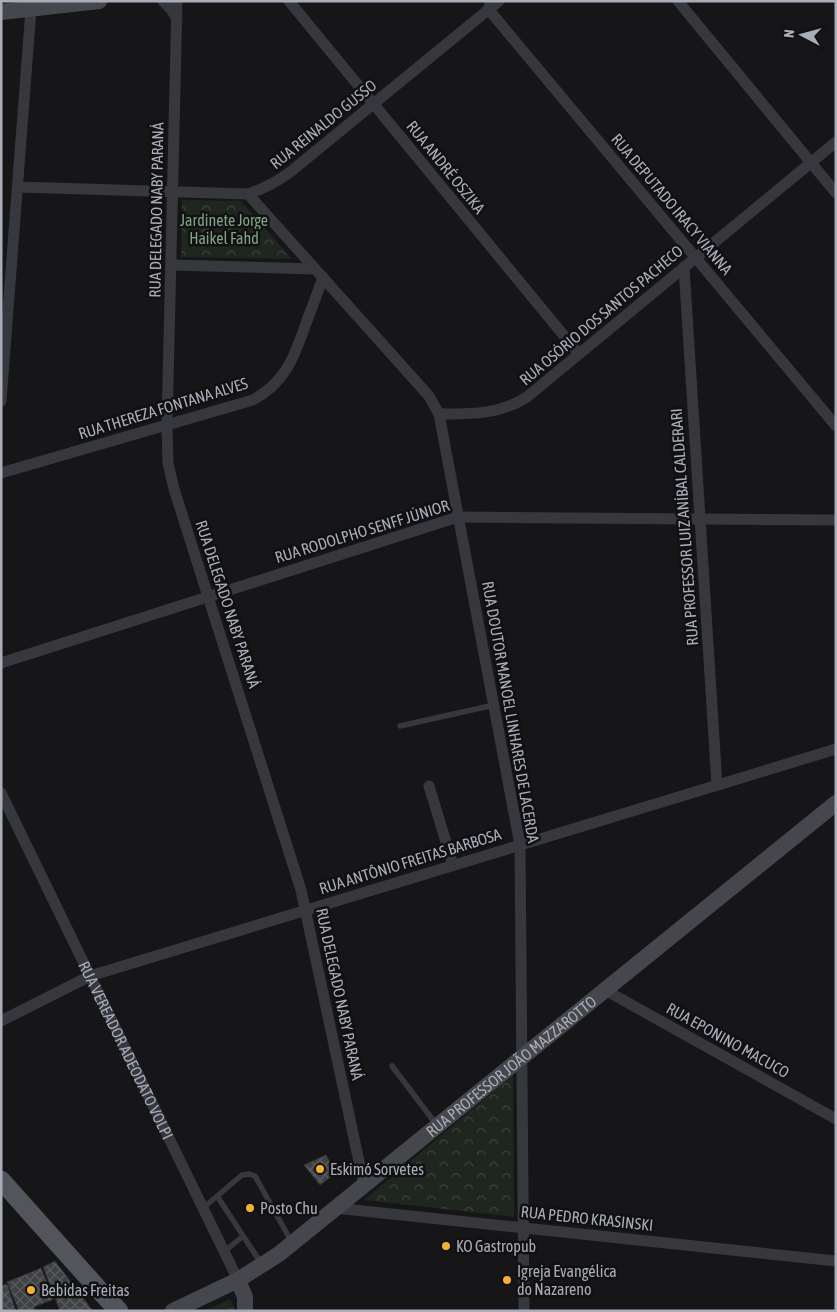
<svg xmlns="http://www.w3.org/2000/svg" width="837" height="1312" font-family="'Asap Condensed',sans-serif">
<style>
.forest{fill:url(#forest-crowns)}
.building{fill:url(#building-cross-hatch);stroke:#303034}
.lines{fill:none;stroke-linecap:round;stroke-linejoin:round}
.lane{stroke:#37383d;stroke-width:5.5}
.street{stroke:#37383d;stroke-width:11}
.secondary{stroke:#45474d;stroke-width:16}
.primary{stroke:#53555c;stroke-width:19}
.poi-dot{fill:#f2b134;stroke:#111113;stroke-width:2}
.labels{text-anchor:middle;stroke-width:5;stroke-linejoin:round;paint-order:stroke}
.street-label{font-size:16px;fill:#a8adb8;stroke:#111113}
.park-label{font-size:16px;fill:#7fa381;stroke:#111113}
.poi-label{font-size:16px;fill:#a8adb8;stroke:#111113;text-anchor:start}
</style>
<defs>
<pattern id="forest-crowns" width="20" height="18" patternUnits="userSpaceOnUse" patternTransform="scale(1.25)"><rect width="20" height="18" fill="#1e261f"/><path d="M2 6a3 3 0 1 1 6 0M12 15a3 3 0 1 1 6 0" fill="none" stroke="#3c433d"/></pattern>
<pattern id="building-cross-hatch" width="8" height="8" patternUnits="userSpaceOnUse" patternTransform="scale(1.25)"><rect width="8" height="8" fill="#404145"/><path d="M0 0l8 8M0 8l8-8" fill="none" stroke="#595a5e"/></pattern>
</defs>
<rect width="100%" height="100%" fill="#161618"/>
<!-- forest -->
<path class="forest" d="M182,200L241,201L292,259L181,257Z
M513,1075L514,1217L364,1200Z
M230,1299L236,1311H205Z"/>
<!-- building -->
<path class="building" d="M326,1155L336,1173L320,1185L304,1165Z
M55,1261L93,1311H60L43,1267Z
M41,1268L54,1299L34,1307L35,1311H19L7,1282Z
M7,1284L16,1311H1V1286Z"/>
<g class="lines">
<!-- lane -->
<path class="lane" d="M400,726L494,705
M392,1066L436,1124
M217,1196L261,1263
M203,1208L242,1175L249,1174L255,1176L291,1241
M224,1252L243,1236"/>
<!-- street -->
<g class="street">
<path d="M163,1L171,9L177,19"/>
<path d="M177,1L167,425L168,463L174,489L301,890L364,1185"/>
<path d="M289,1L579,354"/>
<path d="M490,1L489,10L836,426"/>
<path d="M678,1L836,193"/>
<path d="M18,187L248,194C263,189 276,182 289,173L499,1"/>
<path d="M248,194L429,396L439,414L520,845L524,1311"/>
<path d="M171,265L315,269"/>
<path d="M684,267L717,785"/>
<path d="M1,401L31,9"/>
<path d="M439,414C472,414 498,415 527,397L836,142"/>
<path d="M1,473L253,400C284,383 293,360 304,329C310,312 317,295 323,277"/>
<path d="M1,663L458,517L836,520"/>
<path d="M429,786L453,865"/>
<path id="s1" d="M1,793L238,1280"/>
<path d="M605,990L836,1119"/>
<path d="M1,1021L90,976L836,749"/>
<path d="M335,1208L836,1261"/>
</g>
<!-- secondary -->
<g class="secondary">
<path d="M1,12L99,1"/>
<path d="M238,1280L245,1297V1311"/>
<path id="s2" d="M173,1311L238,1280L279,1254L836,803"/>
</g>
<!-- primary -->
<path class="primary" d="M1,1180L101,1292L119,1311"/>
</g>
<!-- markers -->
<g class="poi-dot">
<circle cx="320" cy="1169" r="5"/>
<circle cx="250" cy="1208" r="5"/>
<circle cx="446" cy="1246" r="5"/>
<circle cx="507" cy="1280" r="5"/>
<circle cx="31" cy="1290" r="5"/>
</g>
<g class="labels">
<!-- street labels -->
<g class="street-label">
<text transform="translate(323 124) rotate(-39)" y="6">RUA REINALDO GUSSO</text>
<text transform="translate(446 167) rotate(51)" y="6">RUA ANDRÉ OSZIKA</text>
<text transform="translate(672 204) rotate(50)" y="6">RUA DEPUTADO IRACY VIANNA</text>
<text transform="translate(156 210) rotate(-89)" y="6">RUA DELEGADO NABY PARANÁ</text>
<text transform="translate(601 315) rotate(-40)" y="6">RUA OSÓRIO DOS SANTOS PACHECO</text>
<text transform="translate(163 408) rotate(-17)" y="6">RUA THEREZA FONTANA ALVES</text>
<text transform="translate(684 527) rotate(-94)" y="6">RUA PROFESSOR LUIZ ANÍBAL CALDERARI</text>
<text transform="translate(362 531) rotate(-17)" y="6">RUA RODOLPHO SENFF JÚNIOR</text>
<text transform="translate(228 604) rotate(72)" y="6">RUA DELEGADO NABY PARANÁ</text>
<text transform="translate(511 712) rotate(80)" y="6">RUA DOUTOR MANOEL LINHARES DE LACERDA</text>
<text transform="translate(410 861) rotate(-17)" y="6">RUA ANTÔNIO FREITAS BARBOSA</text>
<text transform="translate(340 994) rotate(78)" y="6">RUA DELEGADO NABY PARANÁ</text>
<text transform="translate(728 1040) rotate(29)" y="6">RUA EPONINO MACUCO</text>
<text dy="6" stroke="none"><textPath href="#s1" startOffset="286">RUA VEREADOR ADEODATO VOLPI</textPath></text>
<text dy="6" stroke="none"><textPath href="#s2" startOffset="419">RUA PROFESSOR JOÃO MAZZAROTTO</textPath></text>
<text transform="translate(587 1218) rotate(6)" y="6">RUA PEDRO KRASINSKI</text>
</g>
<!-- park labels -->
<g class="park-label">
<text x="224" y="226">Jardinete Jorge<tspan x="224" dy="18">Haikel Fahd</tspan></text>
</g>
<!-- poi labels -->
<g class="poi-label">
<text x="330" y="1175">Eskimó Sorvetes</text>
<text x="260" y="1214">Posto Chu</text>
<text x="456" y="1252">KO Gastropub</text>
<text x="517" y="1277">Igreja Evangélica<tspan x="517" dy="18">do Nazareno</tspan></text>
<text x="41" y="1296">Bebidas Freitas</text>
</g>
</g>
<!-- border -->
<rect width="837" height="1312" fill="none" stroke="#a8adb8" stroke-width="5"/>
<!-- north arrow -->
<g transform="translate(802 35) rotate(276)" stroke="#111113" stroke-width="4" paint-order="stroke">
<path d="M0-4L9 19L0 12L-9 19Z" fill="#a8adb8"/>
<text y="-8" font-size="14" font-weight="bold" text-anchor="middle" fill="#a8adb8">N</text>
</g>
</svg>
